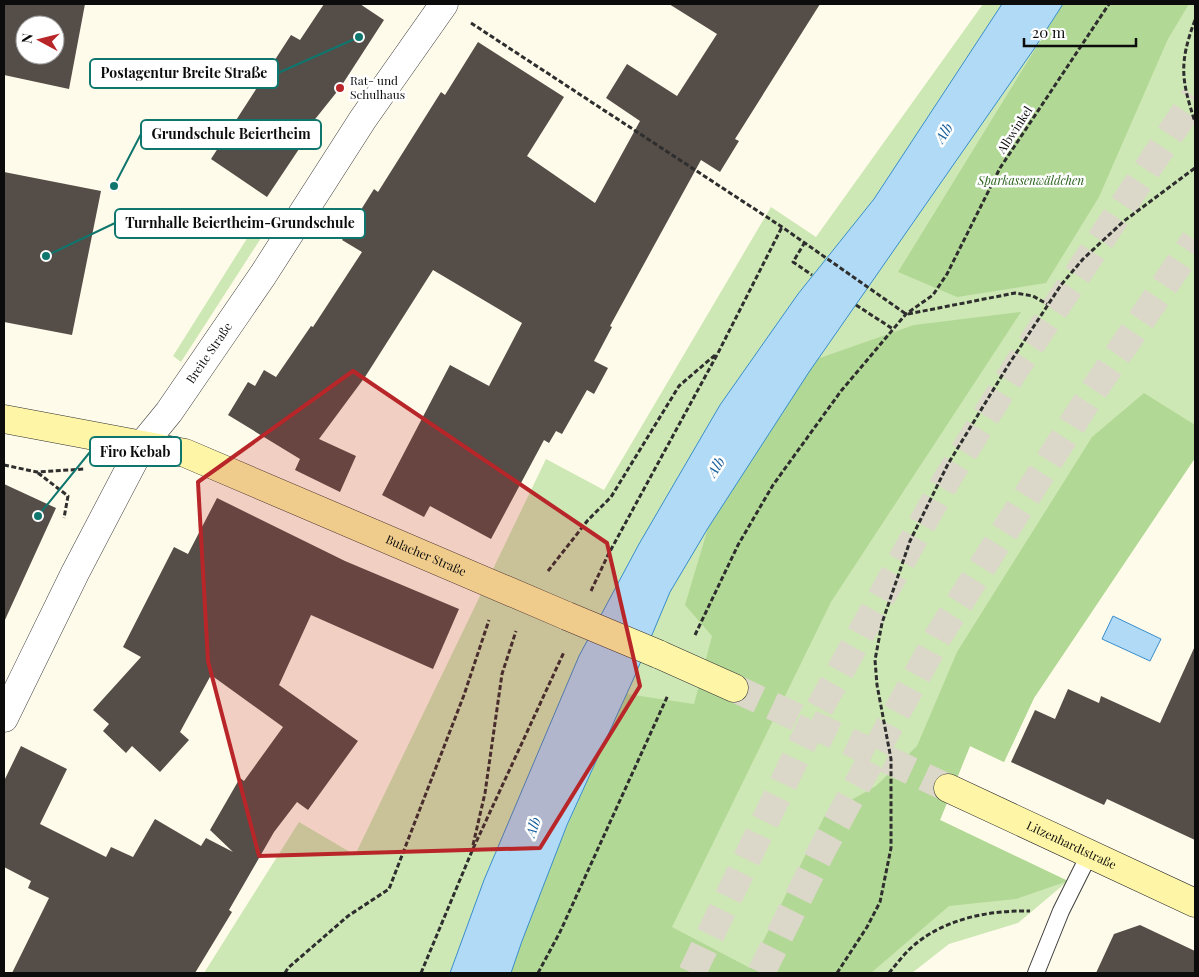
<svg xmlns="http://www.w3.org/2000/svg" width="1199" height="977" font-family="'Playfair Display',serif">
<style>
.green{fill:#cee8b5}
.forest{fill:#b2d895}
.water{fill:#b0daf5;stroke:#388dcb}
.building{fill:#544d48;fill-rule:evenodd}
.lines{fill:none;stroke-linecap:round;stroke-linejoin:round}
.secondary-tunnel{stroke:#dbd7c9;stroke-width:28;stroke-dasharray:28 14;stroke-linecap:butt}
.highway-tunnel{stroke:#dbd7c9;stroke-width:28;stroke-dasharray:28 14;stroke-linecap:butt}
.lane-casing{stroke:#3f3f3f;stroke-width:18}
.street-casing{stroke:#3f3f3f;stroke-width:29}
.secondary-casing{stroke:#2e2e2e;stroke-width:29}
.path{stroke:#2e2e2e;stroke-width:3;stroke-dasharray:5 2.5;stroke-linecap:butt}
.lane{stroke:#fff;stroke-width:16}
.street{stroke:#fff;stroke-width:28}
.secondary{stroke:#fef6a6;stroke-width:28}
.secondary-bridge-casing{stroke:#2e2e2e;stroke-width:29;stroke-linecap:butt}
.secondary-bridge{stroke:#fef6a6;stroke-width:28}
.marked{fill:#b92629;fill-opacity:0.2;stroke:#b92629;stroke-width:4;stroke-linejoin:round}
.poi-dot{fill:#b92629;stroke:#fff;stroke-width:2}
.labels{text-anchor:middle;stroke-width:5;stroke-linejoin:round;paint-order:stroke}
.poi-label{font-size:12px;fill:#0c0c0c;stroke:#fff;text-anchor:start}
.street-label{font-size:12px;fill:#0c0c0c;stroke:#fff}
.park-label{font-size:12px;font-style:italic;fill:#2a621d;stroke:#fff}
.water-label{font-size:14px;font-style:italic;fill:#175e9b;stroke:#fff}
.leader{fill:none;stroke:#0f766e;stroke-width:2}
.callout-dot{fill:#0f766e;stroke:#fff;stroke-width:2}
.callout{fill:#fff;stroke:#0f766e;stroke-width:2}
.callout-label{font-size:14px;text-anchor:middle;font-weight:bold;fill:#0c0c0c}
</style>
<rect width="100%" height="100%" fill="#fffbea"/>
<!-- green -->
<path class="green" d="M983,4H1195V458L1034,698L1004,762L970,746L940,820L1068,881L1018,923L949,944L912,973H204L299,822L355,855L546,459L604,490L771,207L816,237Z
M253,229L263,235L181,362L173,356Z"/>
<!-- forest -->
<path class="forest" d="M1063,4H1189L1168,39L1099,197L1046,283L957,297L898,272Z
M1021,312L831,602L672,927L750,968L825,815L876,786L917,746L957,652L1092,437L1144,393L1195,425V458L1034,698L1004,762L970,746L940,820L1068,881L1016,899L949,906L871,973H511C542,877 585,785 627,694L694,704L712,636L685,605L708,528L817,359L914,325Z"/>
<!-- water -->
<path class="water" d="M1002,4H1063L1034,49L809,372L708,528L670,592L633,680L567,825L522,941L511,973H450L484,880L579,656L639,544L720,405L798,294L874,199Z
M1113,616L1161,639L1150,661L1102,639Z"/>
<!-- building -->
<path class="building" d="M4,4H85L69,89L4,75ZM25,25H55V55H25Z
M324,4H360L384,20L340,88L312,123L315,125L267,197L211,159L291,35L300,40Z
M669,4H820L735,139L739,141L720,172L701,160L610,326L612,327L594,361L608,368L594,394L587,390L562,434L556,431L549,443L544,440L491,539L430,506L424,517L382,495L450,365L489,386L522,323L433,270L365,377L319,439L356,456L340,492L295,470L300,459L228,415L248,382L255,386L264,370L276,377L311,326L313,327L362,252L342,240L374,189L378,192L441,92L445,95L478,42L564,97L527,156L595,203L640,121L606,98L627,64L677,96L717,34Z
M4,172L101,191L72,335L4,322Z
M4,484L56,508L4,622Z
M217,498L345,561L459,609L433,669L311,615L279,685L358,741L308,810L297,802L274,832L229,910L232,912L195,973H12L49,898L28,888L31,881L4,867V781L21,746L67,769L40,824L106,857L111,847L133,857L155,819L201,846L206,838L233,852L210,830L240,778L244,781L283,727L211,675L180,732L189,740L160,772L132,746L126,753L103,731L109,724L93,710L141,657L123,647L174,547L188,554Z
M1195,646V840L1107,799L1104,805L1011,762L1035,710L1055,719L1068,689L1099,703L1101,696L1160,723Z
M1140,925L1195,951V973H1096L1114,934Z"/>
<g class="lines">
<!-- secondary-tunnel -->
<path class="secondary-tunnel" d="M734,688L948,788"/>
<!-- highway-tunnel -->
<path class="highway-tunnel" d="M692,973L819,709L946,481L1017,366L1195,97
M761,973L823,848L939,635L1094,390L1195,240"/>
<!-- lane casing -->
<g class="lane-casing">
<path id="lane" d="M1036,973L1061,911L1089,855"/>
</g>
<!-- street casing -->
<g class="street-casing">
<g id="street">
<path id="s1" d="M4,718L75,573L142,445L169,412L263,275L363,119L444,4"/>
</g>
</g>
<!-- secondary casing -->
<g class="secondary-casing">
<g id="secondary">
<path id="s2" d="M4,419L185,453L567,616"/>
<path d="M658,654L734,688"/>
<path id="s3" d="M948,788L1195,903"/>
</g>
</g>
<!-- path -->
<path class="path" d="M1195,20C1179,63 1181,79 1195,122
M471,23L782,227L906,314
M805,242L793,262L812,275
M856,305L893,329
M908,314L1015,293L1033,296L1047,304
M4,465L37,472L85,469
M38,473L68,496L64,518
M548,571L588,520L611,497L679,386L715,355
M591,591L608,555L718,353L782,227
M695,635L738,545L773,485L841,391L906,314L933,295L947,274L1000,168L1109,4
M473,845L485,793L502,674L516,631
M285,973L288,968L348,916L389,889L464,695L489,620
M421,973L472,851L564,652
M538,973L560,932L668,695
M837,973L867,927L880,902L891,848V759L877,685L875,660L882,623L910,541L948,464L1009,364L1061,285L1083,259L1124,221L1195,168
M889,973C896,965 903,955 912,947C943,919 989,910 1030,911"/>
<!-- lane -->
<use href="#lane" class="lane"/>
<!-- street -->
<use href="#street" class="street"/>
<!-- secondary -->
<use href="#secondary" class="secondary"/>
<!-- secondary-bridge casing -->
<g class="secondary-bridge-casing">
<path id="secondary-bridge" d="M567,616L658,654"/>
</g>
<!-- secondary-bridge -->
<use href="#secondary-bridge" class="secondary-bridge"/>
</g>
<!-- marked area -->
<path class="marked" d="M353,371L607,543L640,686L540,848L259,856L208,661L198,482Z"/>
<!-- markers -->
<circle class="poi-dot" cx="340" cy="88" r="5"/>
<g class="labels">
<!-- poi labels -->
<g class="poi-label">
<text x="350" y="85">Rat- und<tspan x="350" dy="14">Schulhaus</tspan></text>
</g>
<!-- street labels -->
<g class="street-label">
<text transform="translate(1015 130) rotate(-57)" y="4">Albwinkel</text>
<text dy="4" stroke="none"><textPath href="#s1" startOffset="420">Breite Straße</textPath></text>
<text dy="4" stroke="none"><textPath href="#s2" startOffset="446">Bulacher Straße</textPath></text>
<text dy="4" stroke="none"><textPath href="#s3" startOffset="136">Litzenhardtstraße</textPath></text>
</g>
<!-- park labels -->
<g class="park-label">
<text x="1031" y="185">Sparkassenwäldchen</text>
</g>
<!-- water labels -->
<g class="water-label">
<text transform="translate(944 133) rotate(-57)" y="5">Alb</text>
<text transform="translate(716 467) rotate(-57)" y="5">Alb</text>
<text transform="translate(533 827) rotate(-71)" y="5">Alb</text>
</g>
</g>
<!-- callouts -->
<path class="leader" d="M359 37L278 73M114 186L141 134M46 256L115 223M38 516L90 452"/>
<g class="callout-dot">
<circle cx="359" cy="37" r="5"/>
<circle cx="114" cy="186" r="5"/>
<circle cx="46" cy="256" r="5"/>
<circle cx="38" cy="516" r="5"/>
</g>
<g class="callout">
<rect x="90" y="59" width="188" height="29" rx="5"/>
<rect x="141" y="120" width="180" height="29" rx="5"/>
<rect x="115" y="209" width="250" height="29" rx="5"/>
<rect x="90" y="437" width="91" height="29" rx="5"/>
</g>
<g class="callout-label">
<text x="184" y="78">Postagentur Breite Straße</text>
<text x="231" y="139">Grundschule Beiertheim</text>
<text x="240" y="228">Turnhalle Beiertheim-Grundschule</text>
<text x="135" y="457">Firo Kebab</text>
</g>
<!-- border -->
<rect width="1199" height="977" fill="none" stroke="#0c0c0c" stroke-width="10"/>
<!-- north arrow -->
<g transform="translate(40 40) rotate(277)"><circle r="24" fill="#ffffff" stroke="#9e9e9e"/>
<path d="M0-4L9 19L0 12L-9 19Z" fill="#b92629"/>
<text y="-8" font-size="14" font-weight="bold" text-anchor="middle" fill="#0c0c0c">N</text>
</g>
<!-- scale -->
<path d="M1024 38v8h112v-8" fill="none" stroke="#0c0c0c" stroke-width="2.5"/>
<text x="1032" y="38" font-size="15" fill="#0c0c0c" stroke="#ffffff" stroke-width="4" paint-order="stroke">20 m</text>
</svg>
